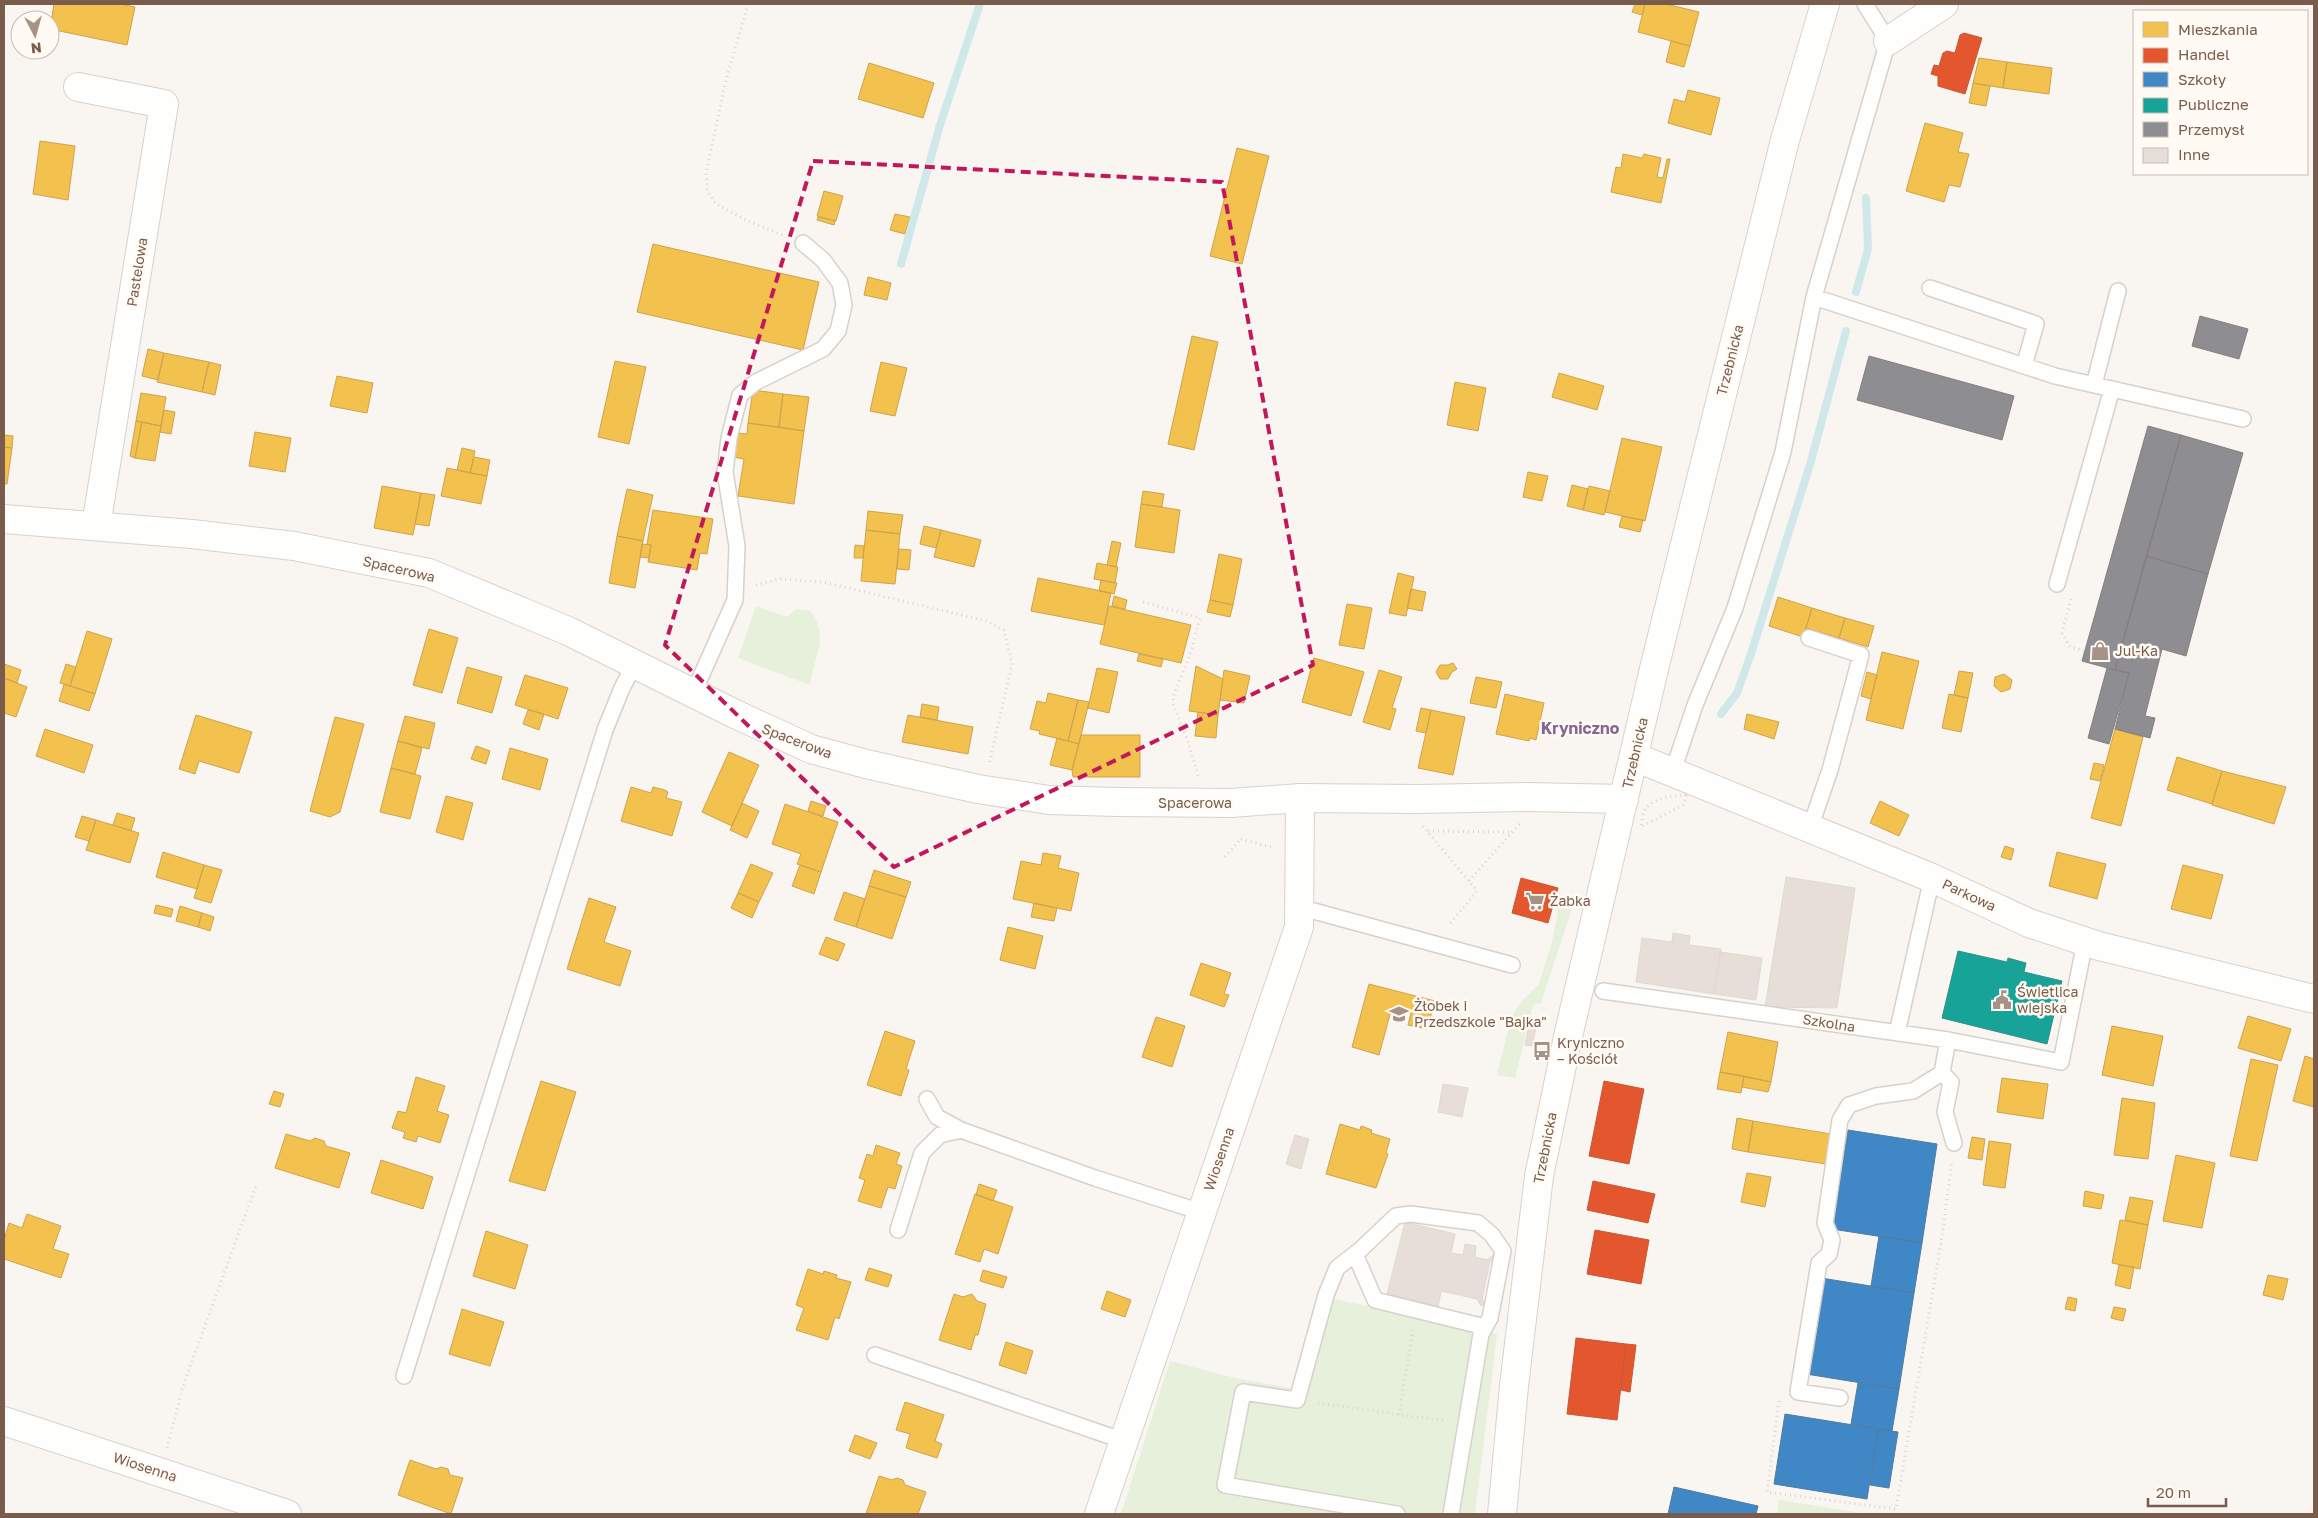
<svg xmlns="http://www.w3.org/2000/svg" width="2318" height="1518" font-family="'Golos Text',sans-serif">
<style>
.green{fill:#e7f0db}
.homes{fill:#f2c14e;stroke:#cea34e}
.shops{fill:#e4572e;stroke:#c45837}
.schools{fill:#3f88c5;stroke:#517ba1}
.public{fill:#17a398;stroke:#358e82}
.industry{fill:#8d8d92;stroke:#877e7d}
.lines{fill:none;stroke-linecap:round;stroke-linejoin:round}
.stream{stroke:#d0e8ea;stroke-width:8}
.building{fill:#e6ded7;stroke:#e2d8d2}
.lane-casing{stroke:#d7d1cb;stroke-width:18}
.street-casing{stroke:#d7d1cb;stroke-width:30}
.secondary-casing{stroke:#d9d2cb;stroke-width:30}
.path{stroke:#dcd5d0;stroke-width:3;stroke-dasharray:1 4;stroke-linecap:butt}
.lane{stroke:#fefefd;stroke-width:15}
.street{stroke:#fefefd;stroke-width:28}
.secondary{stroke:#fefefd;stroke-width:28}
.marked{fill:none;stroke:#c2185b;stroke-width:4;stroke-dasharray:10 6;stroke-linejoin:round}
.labels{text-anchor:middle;stroke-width:5;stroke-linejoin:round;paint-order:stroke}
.street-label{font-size:14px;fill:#7a5c4d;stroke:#fffaf3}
.poi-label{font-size:14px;fill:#7a5c4d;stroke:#fffaf3;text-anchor:start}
.quarter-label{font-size:16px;font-weight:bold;fill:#846695;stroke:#fffaf3}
</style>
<rect width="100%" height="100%" fill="#f9f5f0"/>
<!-- green -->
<path class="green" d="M756,606L787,617L796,609L810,611C830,636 814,656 810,685L738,658Z
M1559,905L1572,909L1541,1003L1533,1005L1515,1078L1497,1075L1512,1015L1522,1001L1539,984L1552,942Z
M1334,1299L1497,1334L1475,1514H1121L1170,1361L1235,1378L1306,1391Z
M1779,1500L1868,1514H1777Z"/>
<!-- homes -->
<path class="homes" d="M54,4H121L135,7L127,45L50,29Z
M1635,4H1645L1642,15L1632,12Z
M1645,4H1666L1699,12L1690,46L1638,32Z
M1671,41L1690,46L1684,67L1666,62Z
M1979,58L2007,62L2003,88L1973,83Z
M2007,62L2052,68L2049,94L2003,88Z
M869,63L934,83L923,118L858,99Z
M1973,83L1990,86L1986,106L1969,103Z
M1688,90L1720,98L1711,135L1668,123L1674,99L1685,102Z
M1925,123L1963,133L1958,152L1969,154L1960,187L1949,185L1944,202L1906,191Z
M40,141L75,146L68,200L33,194Z
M1237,148L1269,156L1242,264L1210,256Z
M1623,154L1642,158L1644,154L1661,158L1657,177L1663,178L1667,159H1670L1661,203L1611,192L1616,167L1621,168Z
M824,191L843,196L836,221L817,216Z
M895,214L910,217L905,234L890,230Z
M818,217L835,221L834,225L817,220Z
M653,244L819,282L803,350L637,312Z
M868,277L891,283L887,300L864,295Z
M1192,336L1218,342L1194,450L1168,444Z
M148,349L164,353L158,380L142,376Z
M164,353L209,362L202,392L157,382Z
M615,361L646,367L629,444L598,437Z
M209,362L221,365L215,395L202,392Z
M881,362L907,368L895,416L870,411Z
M1559,373L1604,386L1597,410L1552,397Z
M337,376L373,383L367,413L330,406Z
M1455,382L1486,388L1478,431L1447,425Z
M753,390L783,394L779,427L748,423Z
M141,393L166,397L161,426L136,421Z
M783,394L809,397L804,431L779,427Z
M164,410L175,412L171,434L160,432Z
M136,421L142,422L135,458L130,456Z
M142,422L161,426L155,461L135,458Z
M748,423L804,431L794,504L738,496L744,459L733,457L737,433L747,434Z
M255,432L291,438L285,472L249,466Z
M4,435L13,436L12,448L4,447Z
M1622,438L1662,447L1645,521L1605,512Z
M4,447L12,448L7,484H4Z
M462,448L475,451L470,473L457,470Z
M474,457L490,460L487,476L470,473Z
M447,468L487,476L481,504L441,496Z
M1528,472L1548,476L1542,501L1523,497Z
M1572,485L1588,489L1583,510L1567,506Z
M382,486L421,493L413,535L374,528Z
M1589,486L1610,491L1604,515L1583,510Z
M627,489L653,495L643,541L617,536Z
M1143,491L1164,494L1162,507L1141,504Z
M421,493L435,495L429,526L415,524Z
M1141,504L1180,510L1174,553L1135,547Z
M653,510L713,519L707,554L700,553L697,570L648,562L651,545L647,544Z
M868,511L903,515L900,534L866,530Z
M1622,516L1643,520L1640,532L1619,527Z
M924,526L941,530L936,548L920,544Z
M866,530L900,534L895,584L861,581Z
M941,530L981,540L974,567L934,557Z
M617,536L643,541L635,588L609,583Z
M1112,541L1121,543L1116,567L1107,565Z
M642,544L651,545L649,558L640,557Z
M855,545L864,546L863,558H854Z
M899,549L911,550L909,570L897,569Z
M1219,554L1242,559L1233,605L1210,600Z
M1097,563L1118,567L1115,583L1094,579Z
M1398,573L1414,577L1406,616L1389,613Z
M1038,578L1111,593L1104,625L1031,611Z
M1101,580L1117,583L1114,594L1099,591Z
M1411,589L1426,592L1422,611L1407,608Z
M1114,596L1127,600L1125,609L1112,606Z
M1778,597L1812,608L1803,637L1769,626Z
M1210,600L1233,605L1230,617L1207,612Z
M1347,604L1372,608L1364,649L1339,645Z
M1109,606L1191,625L1181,663L1100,644Z
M1812,608L1845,618L1839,638L1806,628Z
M1845,618L1874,626L1868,647L1839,638Z
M429,629L458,638L442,693L413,685Z
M87,631L112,639L95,694L70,686Z
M1882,652L1919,661L1903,729L1866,720Z
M1139,654L1163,659L1161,667L1137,661Z
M1314,658L1364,672L1351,716L1302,702Z
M1453,663L1457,669L1452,672L1448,679H1440L1436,672L1440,665H1448Z
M4,664L21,670L17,683L4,678Z
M66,664L76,667L70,686L60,683Z
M1196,666L1223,679L1218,715L1189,711Z
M467,667L502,677L492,713L457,703Z
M1097,668L1118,672L1109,713L1088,708Z
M1224,670L1250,676L1244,703L1220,700Z
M1379,670L1402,677L1392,708L1396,709L1390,730L1363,722Z
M1959,671L1973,673L1968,698L1954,695Z
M1867,672L1877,675L1871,699L1861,696Z
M2004,674L2012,680L2010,689L2001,692L1994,686L1995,677Z
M525,675L568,688L558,719L515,705Z
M1476,677L1502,682L1496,708L1470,703Z
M4,678L27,687L16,717L4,713Z
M64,684L95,694L89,711L59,701Z
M1048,693L1078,700L1068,741L1039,734L1040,731L1030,729L1037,701L1046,703Z
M1505,694L1544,703L1536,740L1530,738L1529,741L1496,734Z
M1949,694L1968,698L1961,732L1942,728Z
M1078,700L1089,702L1079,744L1068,741Z
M922,704L939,707L937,720L920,717Z
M1421,708L1431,710L1426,733L1416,731Z
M528,710L544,714L539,730L523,724Z
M1431,710L1465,717L1453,775L1418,768Z
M1198,712L1218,715L1216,738L1195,736Z
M1747,714L1779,722L1774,739L1744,729Z
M196,715L252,732L239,773L199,761L195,774L179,769Z
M908,715L973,727L968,754L902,742Z
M405,716L435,723L429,749L398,741Z
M335,717L364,724L340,812L330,817L310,811Z
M45,729L93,745L84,773L36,756Z
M2115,729L2143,737L2121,826L2091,818Z
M1081,735H1140V777H1073L1072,770Z
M1057,738L1079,744L1072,770L1050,765Z
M398,741L422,748L415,774L391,768Z
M476,746L490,751L486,764L471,759Z
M510,748L548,759L540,790L502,779Z
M729,752L759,765L732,826L702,812Z
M2177,757L2222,771L2212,804L2167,790Z
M2094,763L2104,765L2100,781L2090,779Z
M391,768L421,776L410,819L380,812Z
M2222,771L2286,787L2274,824L2212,805Z
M631,787L651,793L653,787L665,790L668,792L666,798L682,802L672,836L621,821Z
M446,796L473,803L463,840L436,832Z
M811,801L826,806L823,816L808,811Z
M1880,801L1909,815L1899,836L1870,823Z
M742,803L759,811L747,838L730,830Z
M785,804L838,822L821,872L797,864L801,854L772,844Z
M117,813L135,818L131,831L113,825Z
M82,816L96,820L89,841L75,837Z
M96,820L139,833L130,863L86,850Z
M2005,846L2014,849L2011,860L2001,857Z
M163,852L204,865L197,889L156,877Z
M2057,852L2106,864L2097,899L2049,886Z
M1043,853L1061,856L1058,868L1079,873L1071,911L1013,899L1021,861L1041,865Z
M751,864L773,873L759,902L738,893Z
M204,865L222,870L211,903L194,898Z
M800,865L821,872L814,894L792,886Z
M2183,865L2223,875L2211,919L2171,909Z
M874,870L911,882L906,897L869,886Z
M869,886L906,897L892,939L856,927Z
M844,892L865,899L856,927L834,920Z
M738,893L759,902L752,918L731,908Z
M589,898L616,907L604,942L631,951L620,986L567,969Z
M1034,903L1057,908L1054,921L1031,917Z
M156,905L173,909L171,917L154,913Z
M180,906L202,913L198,927L176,921Z
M202,913L214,917L210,931L198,927Z
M1008,927L1043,936L1035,969L1000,960Z
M826,937L845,944L838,961L819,954Z
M1201,963L1231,973L1224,994L1229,995L1224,1007L1190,995Z
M1369,984L1435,1001L1427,1029L1408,1025L1411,1013L1392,1007L1379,1055L1352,1047Z
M2248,1016L2291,1029L2281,1061L2238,1048Z
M1156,1017L1185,1026L1172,1067L1142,1057Z
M2112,1026L2163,1036L2153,1086L2102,1075Z
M885,1031L915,1041L906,1069L909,1070L901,1096L867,1085Z
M1728,1032L1778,1042L1771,1082L1720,1072Z
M2305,1056L2314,1059V1107L2293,1101Z
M2251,1059L2278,1065L2257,1161L2230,1156Z
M1720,1072L1744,1076L1741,1093L1717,1089Z
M1744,1076L1771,1082L1768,1092L1742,1087Z
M416,1077L445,1086L437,1111L449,1115L440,1143L418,1136L416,1142L403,1138L405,1132L392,1128L398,1111L406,1113Z
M2002,1078L2048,1084L2043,1119L1997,1112Z
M541,1081L576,1092L545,1191L509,1181Z
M274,1091L284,1094L280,1107L269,1104Z
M2122,1098L2155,1103L2148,1159L2114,1155Z
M1737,1118L1753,1121L1748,1152L1732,1149Z
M1753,1121L1831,1134L1826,1164L1748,1152Z
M1340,1124L1360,1130L1361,1126L1372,1130L1371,1133L1390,1139L1386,1153L1388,1154L1376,1188L1326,1174Z
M286,1134L310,1141L315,1138L324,1141L326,1146L350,1153L339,1188L275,1168Z
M1972,1137L1985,1139L1982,1160L1968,1158Z
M1989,1141L2011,1144L2005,1188L1983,1185Z
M876,1145L900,1153L896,1164L902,1166L895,1189L888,1187L881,1208L858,1201L865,1180L859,1178L867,1154L873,1156Z
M2176,1155L2215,1163L2202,1228L2163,1221Z
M381,1160L433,1177L423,1209L371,1193Z
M1747,1173L1771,1177L1765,1207L1741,1202Z
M979,1184L997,1190L993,1201L976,1195Z
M2085,1191L2104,1195L2101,1209L2083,1206Z
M975,1194L1013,1207L998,1254L984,1249L980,1262L955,1254Z
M2130,1197L2153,1201L2148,1225L2125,1220Z
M27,1214L61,1226L53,1249L69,1254L61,1278L4,1259V1240L9,1223L22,1228Z
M2120,1220L2148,1225L2140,1269L2112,1263Z
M486,1231L528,1245L515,1289L473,1276Z
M2119,1265L2134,1267L2130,1289L2115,1285Z
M869,1268L892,1275L888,1287L865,1280Z
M808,1269L823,1274L824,1271L837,1275L836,1278L851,1282L839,1319L835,1317L828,1340L796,1330L804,1308L796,1305Z
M983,1270L1007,1277L1003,1288L980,1281Z
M2268,1275L2288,1279L2283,1300L2263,1295Z
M1107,1291L1131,1300L1125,1317L1101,1309Z
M954,1294L963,1297L972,1294L977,1301L986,1304L978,1335H975L971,1350L939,1340Z
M2068,1297L2077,1299L2075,1311L2065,1309Z
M2114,1307L2126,1309L2123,1321L2111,1318Z
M462,1309L504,1322L490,1366L449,1354Z
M1006,1342L1033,1351L1026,1374L999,1365Z
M905,1402L944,1415L935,1441L942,1444L937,1458L906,1448L910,1434L896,1430Z
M855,1435L877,1443L870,1459L849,1451Z
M410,1460L436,1469L441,1467L448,1469L450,1475L463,1478L451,1514L398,1495Z
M879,1476L892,1480L897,1478L903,1480L905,1485L926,1492L918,1514H866Z"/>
<!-- shops -->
<path class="shops" d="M1964,33L1982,38L1965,94L1938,86V76L1931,74L1934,65L1939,66L1943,53L1947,51L1955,53L1960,35Z
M1521,878L1558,888L1548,923L1512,913Z
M1604,1081L1644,1089L1629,1164L1589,1156Z
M1593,1181L1655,1194L1648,1223L1587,1210Z
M1595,1230L1649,1240L1641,1284L1587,1274Z
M1576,1338L1626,1344L1617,1420L1567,1414Z
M1626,1344L1636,1345L1630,1392L1621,1390Z"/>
<!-- schools -->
<path class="schools" d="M1848,1130L1937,1144L1922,1243L1832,1229Z
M1879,1236L1922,1243L1914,1293L1871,1286Z
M1821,1278L1914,1293L1899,1389L1806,1374Z
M1858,1383L1899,1389L1892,1431L1851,1424Z
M1785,1414L1878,1429L1867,1499L1774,1484Z
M1878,1429L1898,1432L1889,1488L1870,1485Z
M1674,1487L1758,1506L1756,1514H1668Z"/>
<!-- public -->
<path class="public" d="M1958,951L2007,962L2008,958L2026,963L2024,972L2062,981L2047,1044L1942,1018Z"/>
<!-- industry -->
<path class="industry" d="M2200,316L2248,329L2239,359L2192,346Z
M1869,356L2014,396L2002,440L1857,400Z
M2148,426L2181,435L2115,670L2082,661Z
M2181,435L2243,453L2208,574L2146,556Z
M2146,556L2208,574L2186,656L2162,649L2145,716L2155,718L2150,738L2115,729L2129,673L2115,670Z
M2107,668L2129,673L2109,744L2088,738Z"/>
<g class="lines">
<!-- stream -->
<path class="stream" d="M901,264L940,125L980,4
M1856,292L1868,249L1866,198
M1721,714L1737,693L1751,654L1811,461L1846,331"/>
</g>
<!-- building -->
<path class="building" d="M1786,877L1855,888L1837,1008L1765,1007Z
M1673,933L1690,936L1689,945L1721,949L1714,994L1636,982L1642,938L1672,942Z
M1720,952L1762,958L1756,1000L1714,994Z
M1529,1026L1536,1027L1532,1046L1525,1045Z
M1443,1084L1468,1088L1462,1117L1438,1112Z
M1295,1135L1309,1139L1301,1169L1286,1164Z
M1405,1222L1455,1234L1451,1253L1463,1255L1465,1244L1476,1246L1475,1257L1487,1260L1493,1255L1495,1258L1490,1262L1482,1299L1485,1304L1481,1306L1477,1299L1441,1291L1438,1307L1387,1294Z"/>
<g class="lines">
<!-- lane casing -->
<g class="lane-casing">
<path id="lane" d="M1930,288L2036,324L2024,366
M1814,297L2055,376L2243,419
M2094,385L2118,291
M2057,584L2112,389
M1809,638L1861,655L1830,770L1810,828
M693,694L735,600L737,546L725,472L729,438L740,395L756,382L823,349L838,331L844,305L840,283L823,260L803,243
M1673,771L1695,705L1735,608L1783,452L1814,297L1888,41L1865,4
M1299,907L1512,965
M1603,991L1948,1040L2061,1062L2085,942
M1897,1033L1932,878
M1942,1073L1951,1082L1945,1112L1954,1143
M927,1099L937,1117L961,1130L1095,1178L1201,1212
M898,1230L922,1153L940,1135L961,1130
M1355,1254L1375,1300L1485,1327
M875,1355L1124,1441
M404,1376L605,730L622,688L635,663
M1840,1398L1798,1392L1819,1263L1829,1254L1832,1240L1825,1223L1840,1120L1849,1105L1876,1096L1913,1091L1942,1073L1948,1040
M1397,1514L1225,1485L1243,1392L1297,1400L1326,1295L1337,1268L1360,1250L1396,1216L1411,1214L1478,1223L1492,1235L1503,1251L1490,1318L1481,1334L1451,1514"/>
</g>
<!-- street casing -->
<g class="street-casing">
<path id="street" d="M1888,41L1944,4
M78,87L164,104L96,526
M1635,757L1932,878L2029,923L2099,946L2314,999
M4,1421L287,1514
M1099,1514L1299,927L1300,798"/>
</g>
<!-- secondary casing -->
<g class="secondary-casing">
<path id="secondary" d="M4,519L192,534L294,546L429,573L568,631L735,714L811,749L866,764L978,789L1049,800L1117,802L1231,803L1300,798L1417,799L1527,797L1624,799
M1502,1514L1514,1386L1539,1176L1569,1032L1654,669L1785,140L1825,4"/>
</g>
<!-- path -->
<path class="path" d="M748,4L725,84L712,145L706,173L708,192L716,204L748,221L785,236
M756,585L780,579L823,582L986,621L1004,630L1012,664L989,765
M2071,599L2062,633L2070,647L2085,651
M1143,602L1200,618L1189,658L1173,696V704L1188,741L1198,776
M1686,795L1683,805L1641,827C1642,823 1642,815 1644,811C1653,797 1672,796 1686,795Z
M1423,826L1477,891L1448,926
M1428,831L1512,832
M1241,839L1274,848
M1225,857L1241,839
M1469,881L1520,823
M1779,1401L1767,1492L1896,1509L1941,1243L1952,1161
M1318,1403L1445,1421
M1399,1415L1413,1329
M167,1448L183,1386L257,1183"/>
<!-- lane -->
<use href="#lane" class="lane"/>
<!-- street -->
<use href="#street" class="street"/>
<!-- secondary -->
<use href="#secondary" class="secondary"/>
</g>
<!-- marked area -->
<path class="marked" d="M813,161L1222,182L1313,665L894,867L665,645Z"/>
<!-- icons -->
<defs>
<g id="shop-bare" transform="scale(1.5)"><path d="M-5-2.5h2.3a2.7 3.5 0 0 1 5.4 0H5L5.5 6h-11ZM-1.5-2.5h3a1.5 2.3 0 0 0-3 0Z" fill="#a69286" stroke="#fffaf3" stroke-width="2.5" paint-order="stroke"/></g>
<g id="supermarket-bare" transform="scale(1.5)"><path d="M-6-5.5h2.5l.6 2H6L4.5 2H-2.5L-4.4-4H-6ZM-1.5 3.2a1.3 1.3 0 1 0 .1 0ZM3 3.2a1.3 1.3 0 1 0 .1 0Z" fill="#a69286" stroke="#fffaf3" stroke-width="2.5" paint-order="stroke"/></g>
<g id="civic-bare" transform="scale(1.5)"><path d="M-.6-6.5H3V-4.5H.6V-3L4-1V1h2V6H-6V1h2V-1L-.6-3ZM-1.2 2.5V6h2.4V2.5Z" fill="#a69286" stroke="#fffaf3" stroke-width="2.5" paint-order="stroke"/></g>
<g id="school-bare" transform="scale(1.5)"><path d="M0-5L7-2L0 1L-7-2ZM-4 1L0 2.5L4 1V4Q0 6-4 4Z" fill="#a69286" stroke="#fffaf3" stroke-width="2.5" paint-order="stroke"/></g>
<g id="bus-bare" transform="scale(1.5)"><path d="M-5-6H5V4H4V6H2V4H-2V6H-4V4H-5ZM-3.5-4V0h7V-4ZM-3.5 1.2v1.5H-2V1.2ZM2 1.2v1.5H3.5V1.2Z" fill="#a69286" stroke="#fffaf3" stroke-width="2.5" paint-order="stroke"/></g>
</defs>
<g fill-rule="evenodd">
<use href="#shop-bare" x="2100" y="651"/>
<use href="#supermarket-bare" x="1535" y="901"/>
<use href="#civic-bare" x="2002" y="1000"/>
<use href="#school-bare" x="1399" y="1014"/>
<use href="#bus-bare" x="1542" y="1051"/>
</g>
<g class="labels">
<!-- street labels -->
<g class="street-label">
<text transform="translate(137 272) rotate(-81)" y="5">Pastelowa</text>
<text transform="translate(1730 360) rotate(-76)" y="5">Trzebnicka</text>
<text transform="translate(399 569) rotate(13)" y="5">Spacerowa</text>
<text transform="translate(797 741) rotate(21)" y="5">Spacerowa</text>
<text transform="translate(1635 753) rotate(-77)" y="5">Trzebnicka</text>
<text x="1195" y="808">Spacerowa</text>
<text transform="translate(1969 895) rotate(25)" y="5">Parkowa</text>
<text transform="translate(1829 1023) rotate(9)" y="5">Szkolna</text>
<text transform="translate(1545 1148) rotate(-79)" y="5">Trzebnicka</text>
<text transform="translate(1219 1159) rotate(-71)" y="5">Wiosenna</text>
<text transform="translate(145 1467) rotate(18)" y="5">Wiosenna</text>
</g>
<!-- poi labels -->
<g class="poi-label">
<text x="2115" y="656">Jul-Ka</text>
<text x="1550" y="906">Żabka</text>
<text x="2017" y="997">Świetlica<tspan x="2017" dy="16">wiejska</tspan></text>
<text x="1414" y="1011">Żłobek i<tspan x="1414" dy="16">Przedszkole "Bajka"</tspan></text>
<text x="1557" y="1048">Kryniczno<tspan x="1557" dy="16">– Kościół</tspan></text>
</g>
<!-- quarter labels -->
<g class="quarter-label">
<text x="1580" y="734">Kryniczno</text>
</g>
</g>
<!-- border -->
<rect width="2318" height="1518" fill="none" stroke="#7a5c4d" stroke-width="10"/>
<!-- legend -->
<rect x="2133" y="10" width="175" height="165" fill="#fffaf3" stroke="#cabbb1"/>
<rect x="2143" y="22" width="25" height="15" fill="#f2c14e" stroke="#cabbb1"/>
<text x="2178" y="35" font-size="15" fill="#7a5c4d">Mieszkania</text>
<rect x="2143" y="48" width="25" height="15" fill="#e4572e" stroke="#cabbb1"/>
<text x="2178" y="60" font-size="15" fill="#7a5c4d">Handel</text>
<rect x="2143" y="72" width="25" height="15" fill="#3f88c5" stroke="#cabbb1"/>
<text x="2178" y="85" font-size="15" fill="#7a5c4d">Szkoły</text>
<rect x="2143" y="98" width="25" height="15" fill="#17a398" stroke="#cabbb1"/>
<text x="2178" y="110" font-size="15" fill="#7a5c4d">Publiczne</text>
<rect x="2143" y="122" width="25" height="15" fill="#8d8d92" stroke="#cabbb1"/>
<text x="2178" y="135" font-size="15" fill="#7a5c4d">Przemysł</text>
<rect x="2143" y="148" width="25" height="15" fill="#e6ded7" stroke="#cabbb1"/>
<text x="2178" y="160" font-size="15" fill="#7a5c4d">Inne</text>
<!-- north arrow -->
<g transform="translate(35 35) rotate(174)"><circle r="24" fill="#fffaf3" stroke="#cabbb1"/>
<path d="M0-4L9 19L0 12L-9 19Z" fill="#a69286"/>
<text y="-8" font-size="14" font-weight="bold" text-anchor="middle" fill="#7a5c4d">N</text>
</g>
<!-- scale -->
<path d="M2148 1498v8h78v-8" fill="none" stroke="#7a5c4d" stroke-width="2.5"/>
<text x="2156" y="1498" font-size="15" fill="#7a5c4d" stroke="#fffaf3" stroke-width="4" paint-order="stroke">20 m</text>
</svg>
